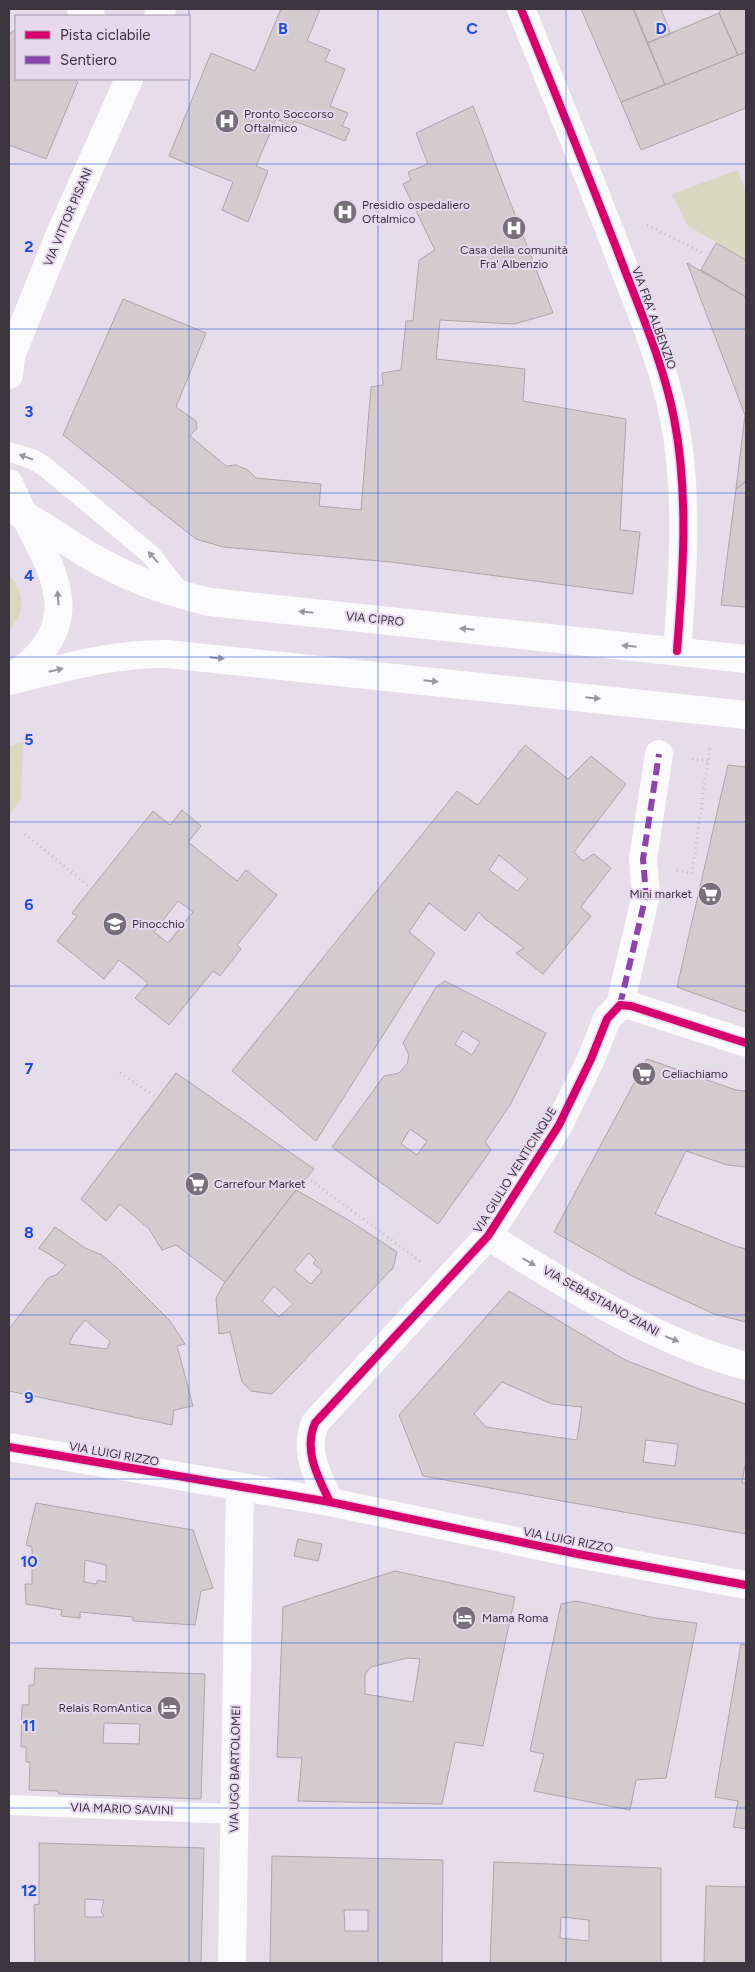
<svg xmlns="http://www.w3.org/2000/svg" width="755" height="1972" font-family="Figtree,sans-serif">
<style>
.green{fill:#d9d8c0}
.building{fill:#d4cbcf;stroke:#aea5aa;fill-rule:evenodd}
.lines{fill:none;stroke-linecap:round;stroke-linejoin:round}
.path{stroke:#c5c2c7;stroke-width:3;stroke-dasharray:1 4;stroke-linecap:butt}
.service{stroke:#fbfafc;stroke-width:20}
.pedestrian{stroke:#fbfafc;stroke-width:28}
.minor{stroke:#fbfafc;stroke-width:28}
.secondary{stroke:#fbfafc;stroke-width:28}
.primary{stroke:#fbfafc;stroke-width:28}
.quiet{stroke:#8e44ad;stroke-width:6;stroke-dasharray:12 6;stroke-linecap:butt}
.cycleway-casing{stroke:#e8d8ef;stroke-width:11}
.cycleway{stroke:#d6006c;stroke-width:8}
.oneway{fill:#9b989d}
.grid{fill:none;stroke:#1d4ed8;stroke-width:1;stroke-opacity:0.55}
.labels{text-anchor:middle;stroke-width:4;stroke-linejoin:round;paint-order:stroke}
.poi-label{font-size:12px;fill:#3b353e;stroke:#e8d8ef;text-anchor:start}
.street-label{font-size:12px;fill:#3b353e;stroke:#e8d8ef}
.grid-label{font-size:16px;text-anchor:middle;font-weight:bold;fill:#1d4ed8;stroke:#e8d8ef;stroke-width:4;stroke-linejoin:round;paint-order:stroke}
</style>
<rect width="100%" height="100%" fill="#e6ddea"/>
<!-- green -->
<path class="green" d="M738,170L746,193V260L687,225L672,194Z
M9,575C24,592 27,612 9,629Z
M23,742L21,799L9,815V746Z"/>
<!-- building -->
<path class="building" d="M281,9H320L307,41L330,50L325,61L345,69L330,106L348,113L342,126L350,129L345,141L294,121L292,126L276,119L256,166L268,171L248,222L222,210L233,182L169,156L211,53L255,71Z
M581,9H634L665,85L621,102Z
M633,9H661L671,34L647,43Z
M721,9H746V52L738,55L719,13Z
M719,13L738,55L665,85L647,43Z
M16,29V79H74L78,82L46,159L9,145V34Z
M746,52V108L641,150L621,102Z
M473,106L553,313L514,324L440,320L436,359L525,369L523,401L626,419L620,530L640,532L633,594L391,562L223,547L196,539L63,435L123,299L206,333L176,407L196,421L197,428L190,436L226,466L236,465L248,470L256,478L321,484L319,506L361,510L371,387L383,385L382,373L401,370L406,321H413L419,260L435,250L403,184L411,180L408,172L428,164L416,133Z
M716,243L746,260V297L701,270Z
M687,263L746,297V481L736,489L745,415Z
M746,481V607L721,605L736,489Z
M525,745L568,779L591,756L626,784L574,852L583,861L594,854L611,868L581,907L591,916L543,974L516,953L524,948L484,918L479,912L465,931L429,903L409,932L435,953L316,1141L232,1071L457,791L478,805ZM499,855L528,879L517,891L489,870Z
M728,765L746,767V1012L677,987Z
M182,810L201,826L188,842L237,881L246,870L277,895L237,945L241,949L220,976L213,971L169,1025L135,998L148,983L119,960L104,979L57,941L77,916L72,913L153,811L170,825ZM178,901L193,912L168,943L154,932Z
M445,981L546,1033L510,1105L485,1142L491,1150L438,1224L332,1147L384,1076L399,1073L407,1064L409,1055L403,1043L436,987ZM463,1031L480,1042L472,1055L455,1044ZM410,1129L427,1141L417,1155L401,1144Z
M647,1059L736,1090L746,1091V1167L727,1165L686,1151L655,1214L735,1246L746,1249V1322L714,1314L632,1276L554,1232Z
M176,1073L314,1169L296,1190L225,1282L176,1245L162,1250L149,1229L120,1204L106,1221L81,1199Z
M296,1190L350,1221L397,1252L393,1268L272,1394L251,1391L242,1382L230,1332L219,1334L216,1298L225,1282ZM309,1253L316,1260L313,1263L322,1271L311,1284L294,1270ZM274,1286L293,1304L279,1317L262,1301Z
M55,1227L85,1248L102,1255L117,1268L170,1321L185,1344L177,1346L193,1406L174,1410L172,1425L9,1391V1329L48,1278L56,1275L66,1265L39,1248ZM85,1320L110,1341L107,1349L69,1344L73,1335Z
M509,1291L625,1360L702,1390L746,1404V1459L742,1483H746V1534L423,1476L399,1415ZM502,1382L552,1404L582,1407L577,1440L486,1427L474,1414ZM646,1440L678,1444L675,1466L643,1462Z
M36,1503L193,1530L213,1588L201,1591L195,1625L133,1621V1617L80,1612V1618L61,1616L62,1610L26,1604L25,1584H32V1547L26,1545ZM85,1560L106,1565V1582L98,1580L96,1584L84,1582Z
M298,1539L322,1544L318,1561L294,1556Z
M395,1571L515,1597L483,1746L455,1742L442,1804L298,1801L302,1758L277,1757L283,1607ZM407,1658L420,1659L413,1702L365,1694V1674L371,1667Z
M576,1601L655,1618L697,1623L666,1778L636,1780L630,1810L534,1791L544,1754L530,1751L561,1604Z
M741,1644L746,1645V1829L733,1827L738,1801L715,1797Z
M35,1668L205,1674L201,1799L59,1794L58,1791L29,1790L30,1762H26V1747H21L22,1705H29V1685H34ZM104,1723L140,1724L139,1744L103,1743Z
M39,1843L204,1848L201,1963H35L34,1905L39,1904ZM85,1899L104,1900L101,1911L104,1917H85Z
M272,1856L443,1860L442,1963H270ZM344,1910H368V1931H345Z
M494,1862L661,1868V1963H490ZM561,1917L589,1920V1941L560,1938Z
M706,1886L746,1887V1963H704Z"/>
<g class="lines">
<!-- path -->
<path class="path" d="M647,225L703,253
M692,759L708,761
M25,834L91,888
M677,870L692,873L710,746
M120,1073L156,1097
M307,1177L421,1262"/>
<!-- service -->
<path class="service" d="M9,452L32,459L44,466L151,555L183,596
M9,1805L234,1814"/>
<!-- pedestrian -->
<path class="pedestrian" d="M620,1005L646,895L643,859L659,754"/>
<!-- minor -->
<path class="minor" d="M521,9C556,95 591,181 624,268C643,317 664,367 674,418C689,494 683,575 677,651
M488,1236C565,1285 658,1343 746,1366
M9,1447L330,1502L578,1554L746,1585
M330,1502C318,1477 303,1451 315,1423L488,1236L559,1125L591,1059L607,1019L620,1005L631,1006L746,1043
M232,1963L240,1487"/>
<!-- secondary -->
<path class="secondary" d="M81,9L91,16
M158,16L162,9
M9,375L11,356L60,234L129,79
M9,483C40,558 103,617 9,679"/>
<!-- primary -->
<path class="primary" d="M9,509C36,519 60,538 85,553C127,578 163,591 210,602L746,659
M9,681C61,669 113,653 167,654L746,715"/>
<!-- quiet -->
<path class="quiet" d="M620,1005L646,895L643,859L659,754"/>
<!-- cycleway casing -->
<g class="cycleway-casing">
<path id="cycleway" d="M521,9C556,95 591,181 624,268C643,317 664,367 674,418C689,494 683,575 677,651
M9,1447L330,1502L578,1554L746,1585
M330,1502C318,1477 303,1451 315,1423L488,1236L559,1125L591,1059L607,1019L620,1005L631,1006L746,1043"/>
</g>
<!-- cycleway -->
<use href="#cycleway" class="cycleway"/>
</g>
<!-- one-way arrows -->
<defs><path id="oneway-solid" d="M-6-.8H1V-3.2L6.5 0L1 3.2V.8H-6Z" transform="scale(1.25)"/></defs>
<g class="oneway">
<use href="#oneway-solid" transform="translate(26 457) rotate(-161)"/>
<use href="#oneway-solid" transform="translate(153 557) rotate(-132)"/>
<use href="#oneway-solid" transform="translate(58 598) rotate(-95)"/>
<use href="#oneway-solid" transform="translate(306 612) rotate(-174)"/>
<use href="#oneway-solid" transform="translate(467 629) rotate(-174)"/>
<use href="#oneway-solid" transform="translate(629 646) rotate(-174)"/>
<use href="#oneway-solid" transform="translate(217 658) rotate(6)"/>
<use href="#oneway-solid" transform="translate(56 670) rotate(-13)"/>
<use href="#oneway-solid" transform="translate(431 681) rotate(6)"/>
<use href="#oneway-solid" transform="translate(593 698) rotate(6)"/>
<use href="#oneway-solid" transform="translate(529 1262) rotate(30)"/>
<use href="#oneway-solid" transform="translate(672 1339) rotate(22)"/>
</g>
<!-- grid -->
<path class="grid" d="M189,9V16M378,9V1963M566,9V1963M189,16V79M189,79V1963M9,164H746M9,329H746M9,493H746M9,657H746M9,822H746M9,986H746M9,1150H746M9,1315H746M9,1479H746M9,1643H746M9,1808H746"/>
<!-- icons -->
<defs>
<g id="hospital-disc" transform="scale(1.25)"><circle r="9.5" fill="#77707a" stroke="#e8d8ef"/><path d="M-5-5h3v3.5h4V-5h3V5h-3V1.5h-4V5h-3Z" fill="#fff"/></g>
<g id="supermarket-disc" transform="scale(1.25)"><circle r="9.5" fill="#77707a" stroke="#e8d8ef"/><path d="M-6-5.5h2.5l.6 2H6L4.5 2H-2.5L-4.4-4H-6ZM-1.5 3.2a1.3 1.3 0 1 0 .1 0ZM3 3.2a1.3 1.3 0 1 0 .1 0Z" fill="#fff"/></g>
<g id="school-disc" transform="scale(1.25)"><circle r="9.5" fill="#77707a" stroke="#e8d8ef"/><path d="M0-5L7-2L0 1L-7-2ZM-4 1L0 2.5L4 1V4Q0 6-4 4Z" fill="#fff"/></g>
<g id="hotel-disc" transform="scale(1.25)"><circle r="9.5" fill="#77707a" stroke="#e8d8ef"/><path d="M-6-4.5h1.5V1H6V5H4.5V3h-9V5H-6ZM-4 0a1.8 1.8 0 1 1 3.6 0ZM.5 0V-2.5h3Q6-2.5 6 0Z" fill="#fff"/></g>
</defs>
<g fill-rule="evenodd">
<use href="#hospital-disc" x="227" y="121"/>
<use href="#hospital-disc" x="345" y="212"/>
<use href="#hospital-disc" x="514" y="228"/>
<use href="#supermarket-disc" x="710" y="894"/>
<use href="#school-disc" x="115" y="924"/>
<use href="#supermarket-disc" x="644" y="1074"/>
<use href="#supermarket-disc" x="197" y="1184"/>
<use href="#hotel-disc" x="464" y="1618"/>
<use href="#hotel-disc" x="169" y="1708"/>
</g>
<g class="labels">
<!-- poi labels -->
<g class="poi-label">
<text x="244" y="118">Pronto Soccorso<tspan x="244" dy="14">Oftalmico</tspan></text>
<text x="362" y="209">Presidio ospedaliero<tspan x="362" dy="14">Oftalmico</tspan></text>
<text x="514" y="254" text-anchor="middle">Casa della comunità<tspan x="514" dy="14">Fra' Albenzio</tspan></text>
<text x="692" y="898" text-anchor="end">Mini market</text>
<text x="132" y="928">Pinocchio</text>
<text x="662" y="1078">Celiachiamo</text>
<text x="214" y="1188">Carrefour Market</text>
<text x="482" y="1622">Mama Roma</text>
<text x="152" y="1712" text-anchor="end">Relais RomAntica</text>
</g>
<!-- street labels -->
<g class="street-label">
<text transform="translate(68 217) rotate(-67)" y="4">VIA VITTOR PISANI</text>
<text transform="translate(654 318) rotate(70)" y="4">VIA FRA' ALBENZIO</text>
<text transform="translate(375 619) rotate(6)" y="4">VIA CIPRO</text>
<text transform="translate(515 1170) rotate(-58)" y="4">VIA GIULIO VENTICINQUE</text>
<text transform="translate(601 1301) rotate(29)" y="4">VIA SEBASTIANO ZIANI</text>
<text transform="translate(114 1454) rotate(10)" y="4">VIA LUIGI RIZZO</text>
<text transform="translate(568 1540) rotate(11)" y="4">VIA LUIGI RIZZO</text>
<text transform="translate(235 1769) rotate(-89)" y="4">VIA UGO BARTOLOMEI</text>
<text transform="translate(122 1809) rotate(2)" y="4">VIA MARIO SAVINI</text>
</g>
</g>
<g class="grid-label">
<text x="283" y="34">B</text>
<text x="472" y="34">C</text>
<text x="661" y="34">D</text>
<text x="29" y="252">2</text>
<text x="29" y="417">3</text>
<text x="29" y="581">4</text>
<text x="29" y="745">5</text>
<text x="29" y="910">6</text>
<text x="29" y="1074">7</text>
<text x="29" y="1238">8</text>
<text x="29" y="1403">9</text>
<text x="29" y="1567">10</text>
<text x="29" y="1731">11</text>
<text x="29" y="1896">12</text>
</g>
<!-- border -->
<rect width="755" height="1972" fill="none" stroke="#3b353e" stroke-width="20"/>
<!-- legend -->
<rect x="15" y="15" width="175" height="65" fill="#e8d8ef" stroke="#a397a8"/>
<rect x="25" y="31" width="25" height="8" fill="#d6006c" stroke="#a397a8"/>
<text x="60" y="40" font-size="15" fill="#3b353e">Pista ciclabile</text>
<rect x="25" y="56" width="25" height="8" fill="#8e44ad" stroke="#a397a8"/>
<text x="60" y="65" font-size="15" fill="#3b353e">Sentiero</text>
</svg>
